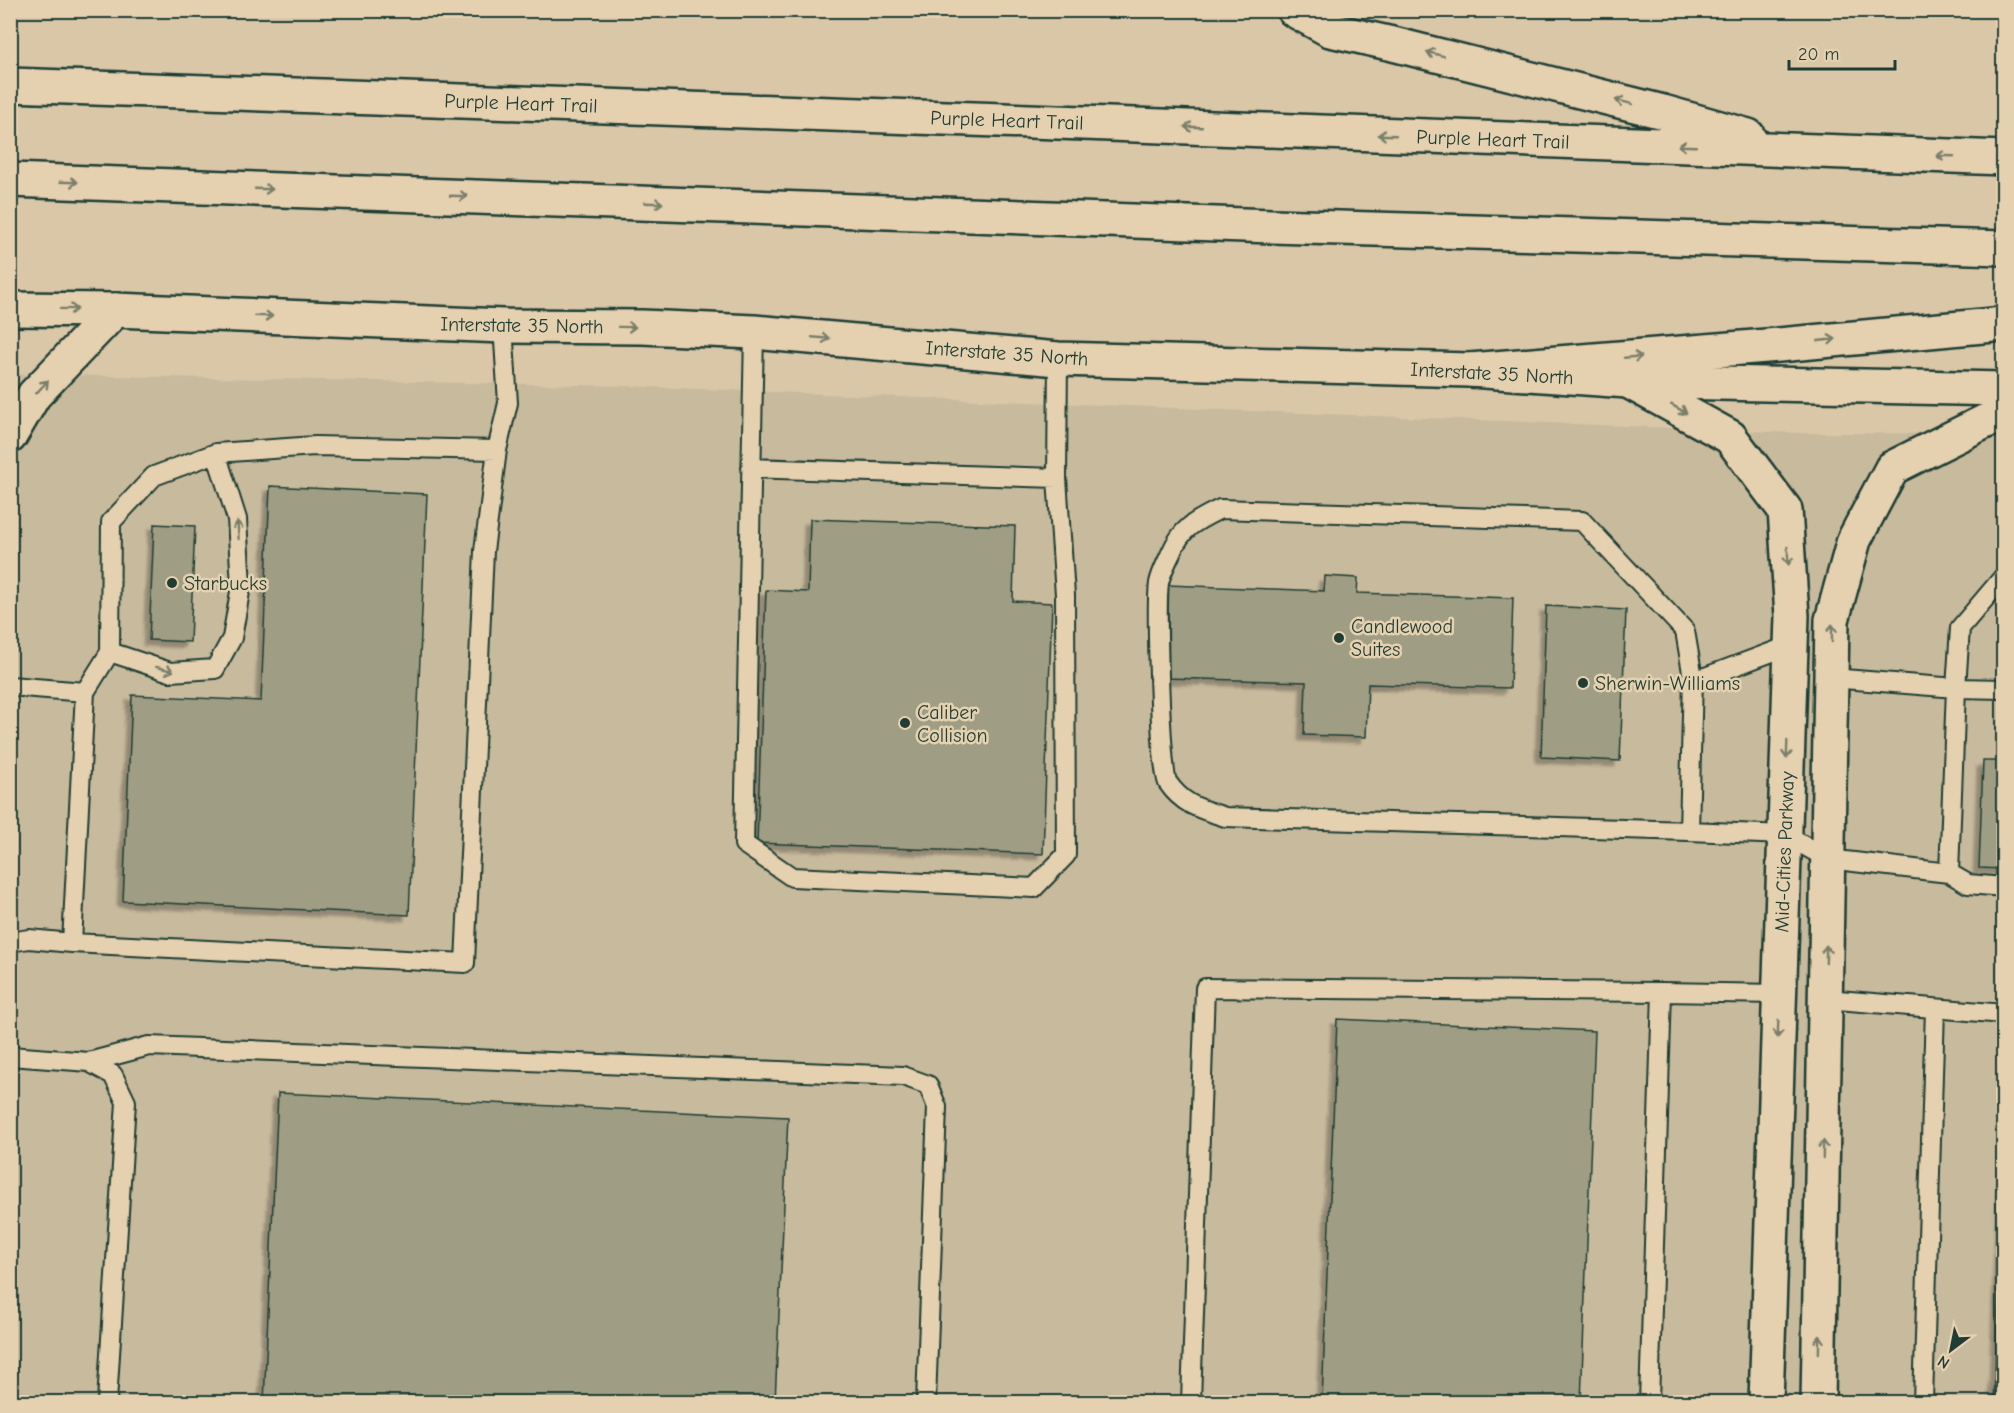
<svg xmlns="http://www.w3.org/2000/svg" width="2014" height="1413" font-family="'Comic Neue',sans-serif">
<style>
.built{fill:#c8ba9d}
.building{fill:#9f9d83;stroke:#1f3d34;stroke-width:1.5;filter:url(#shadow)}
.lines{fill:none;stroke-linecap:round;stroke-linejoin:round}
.lane-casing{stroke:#1f3d34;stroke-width:22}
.street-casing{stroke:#1f3d34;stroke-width:38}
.secondary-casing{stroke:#1f3d34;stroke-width:38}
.highway-casing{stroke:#1f3d34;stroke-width:38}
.lane{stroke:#e5d0af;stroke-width:18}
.street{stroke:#e5d0af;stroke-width:33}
.secondary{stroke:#e5d0af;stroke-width:33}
.highway{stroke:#e5d0af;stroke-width:33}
.oneway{stroke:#787f6b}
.poi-dot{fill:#1f3d34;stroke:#e5d0af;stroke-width:2}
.labels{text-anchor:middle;stroke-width:5;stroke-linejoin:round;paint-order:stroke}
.street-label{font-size:20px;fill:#1f3d34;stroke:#e5d0af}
.poi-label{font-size:20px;fill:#1f3d34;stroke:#e5d0af;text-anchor:start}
</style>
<defs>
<filter id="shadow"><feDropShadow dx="-5.5" dy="5.5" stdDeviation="1.5" flood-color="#0004"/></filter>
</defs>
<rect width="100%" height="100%" fill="#d9c7a8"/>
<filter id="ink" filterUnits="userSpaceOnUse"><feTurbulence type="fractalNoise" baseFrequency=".0167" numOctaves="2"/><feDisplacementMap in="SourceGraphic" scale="12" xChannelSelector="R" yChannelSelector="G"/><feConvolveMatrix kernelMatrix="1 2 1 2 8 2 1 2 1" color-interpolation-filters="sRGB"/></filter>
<g filter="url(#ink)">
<!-- built -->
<path class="built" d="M11,374L625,386L1801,433L2003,434V1402H11Z"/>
<!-- building -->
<path class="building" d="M270,486L427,494L409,915L123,901L132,695L261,701Z
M810,519L1015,526L1013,601L1052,603L1043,854L757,843L766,590L808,592Z
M154,524L195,526L190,642L149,640Z
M1325,576L1358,578L1357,593L1513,598L1510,688L1368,684L1366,737L1304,735L1306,682L1165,678L1168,585L1324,591Z
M1546,606L1626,610L1620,761L1541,757Z
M1983,761H2004V869L1979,868Z
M1337,1019L1595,1031L1581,1402H1322Z
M278,1093L788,1117L775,1402H264Z
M2004,1144V1402H1994Z"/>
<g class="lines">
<!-- lane casing -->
<g class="lane-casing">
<path id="lane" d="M754,332L744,844L792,877L1034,888L1066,855L1065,595L1057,478L1058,359
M497,450L508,403L503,326
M751,468L1057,478
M110,652L170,672L215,669L232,638L241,586L237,519L216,453
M1831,678L1956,688L1960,628L2004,576
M1692,682L1791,645
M10,686L85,692
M1689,831L1225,817C1201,809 1183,805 1168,783C1160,771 1156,604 1159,583C1161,573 1167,562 1171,553C1182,527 1196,521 1220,509L1582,521L1685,631L1693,678L1689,831L1785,835L1828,859L1949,873L1968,884L2004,887
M1949,873L1956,688L2004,689
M10,942L29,939L72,943L465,963L484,551L497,450L315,446L216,453L154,476L111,522L110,652L85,692L72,943
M1826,999L2004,1014
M10,1056L89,1062L113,1075L126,1102L107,1402
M89,1062L149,1046L903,1076L928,1085L937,1107L926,1402
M1191,1402L1205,988L1662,992
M1649,1402L1662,992L1779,994
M1923,1402L1935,1009"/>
</g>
<!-- street casing -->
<g class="street-casing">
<path id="street" d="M1628,381L1730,437L1785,510L1792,616L1766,1402
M10,436L34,395L115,310
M1818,1402L1832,620L1854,540L1892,468L1986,421L2004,417"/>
</g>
<!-- secondary casing -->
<g class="secondary-casing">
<path id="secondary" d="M10,309L115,310L503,326L642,327L754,332L1058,359L1470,370L1628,381L2004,389"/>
</g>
<!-- highway casing -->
<g class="highway-casing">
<path id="highway" d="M1294,10L1330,30L1393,44L1663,112L1748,136
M10,85L1057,122L2004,158
M10,180L1272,226L2004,248
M1470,370L1779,345L2004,324"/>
</g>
<!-- lane -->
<use href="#lane" class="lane"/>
<!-- street -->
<use href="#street" class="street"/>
<!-- secondary -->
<use href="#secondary" class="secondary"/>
<!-- highway -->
<use href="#highway" class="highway"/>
</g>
<!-- one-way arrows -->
<defs><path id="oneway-shaft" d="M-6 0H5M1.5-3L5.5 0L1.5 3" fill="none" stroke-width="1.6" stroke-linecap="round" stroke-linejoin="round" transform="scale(1.5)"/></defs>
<g class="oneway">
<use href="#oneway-shaft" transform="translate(1435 54) rotate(-166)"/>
<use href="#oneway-shaft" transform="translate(1624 102) rotate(-166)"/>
<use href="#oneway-shaft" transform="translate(1193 127) rotate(-178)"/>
<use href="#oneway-shaft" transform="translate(1387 135) rotate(-178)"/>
<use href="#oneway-shaft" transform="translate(1687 146) rotate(-178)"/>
<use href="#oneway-shaft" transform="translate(1945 156) rotate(-178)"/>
<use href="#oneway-shaft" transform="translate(69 182) rotate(2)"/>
<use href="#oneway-shaft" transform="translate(264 189) rotate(2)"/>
<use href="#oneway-shaft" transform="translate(459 196) rotate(2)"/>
<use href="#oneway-shaft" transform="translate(654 203) rotate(2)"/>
<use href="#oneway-shaft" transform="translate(69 309) rotate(1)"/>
<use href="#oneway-shaft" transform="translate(264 316) rotate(2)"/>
<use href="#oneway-shaft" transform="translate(627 327) rotate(1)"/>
<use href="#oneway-shaft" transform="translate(821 338) rotate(5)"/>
<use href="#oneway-shaft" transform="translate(1827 340) rotate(-6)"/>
<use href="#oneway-shaft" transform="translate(1633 357) rotate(-5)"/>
<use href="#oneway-shaft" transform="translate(42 387) rotate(-47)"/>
<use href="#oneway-shaft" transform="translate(1679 409) rotate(29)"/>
<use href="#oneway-shaft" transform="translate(238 530) rotate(-94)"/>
<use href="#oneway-shaft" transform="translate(1788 556) rotate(86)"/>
<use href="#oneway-shaft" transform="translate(1832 633) rotate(-89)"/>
<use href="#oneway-shaft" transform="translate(165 669) rotate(14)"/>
<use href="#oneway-shaft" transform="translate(1787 750) rotate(92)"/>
<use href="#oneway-shaft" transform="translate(1826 954) rotate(-89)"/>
<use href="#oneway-shaft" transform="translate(1778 1029) rotate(92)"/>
<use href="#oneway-shaft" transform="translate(1823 1149) rotate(-89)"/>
<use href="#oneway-shaft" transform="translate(1819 1344) rotate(-89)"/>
</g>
</g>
<!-- markers -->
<g class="poi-dot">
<circle cx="172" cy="583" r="6"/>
<circle cx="1339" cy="638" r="6"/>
<circle cx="1583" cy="683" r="6"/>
<circle cx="905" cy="723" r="6"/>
</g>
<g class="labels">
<!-- street labels -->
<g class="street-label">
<text transform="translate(521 103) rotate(2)" y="7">Purple Heart Trail</text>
<text transform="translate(1007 120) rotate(2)" y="7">Purple Heart Trail</text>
<text transform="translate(1493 139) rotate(2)" y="7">Purple Heart Trail</text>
<text transform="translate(522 325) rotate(1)" y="7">Interstate 35 North</text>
<text transform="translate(1007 353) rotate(4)" y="7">Interstate 35 North</text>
<text transform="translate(1492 373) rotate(3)" y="7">Interstate 35 North</text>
<text transform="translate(1784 852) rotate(-88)" y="7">Mid-Cities Parkway</text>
</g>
<!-- poi labels -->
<g class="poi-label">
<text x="184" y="590">Starbucks</text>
<text x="1351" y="633">Candlewood<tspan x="1351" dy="23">Suites</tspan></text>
<text x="1595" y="690">Sherwin-Williams</text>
<text x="917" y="719">Caliber<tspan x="917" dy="23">Collision</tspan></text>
</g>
</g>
<!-- margin -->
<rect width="2014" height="1413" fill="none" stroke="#e5d0af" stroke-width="36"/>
<rect x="18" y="18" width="1978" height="1377" fill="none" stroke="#1f3d34" stroke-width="2" filter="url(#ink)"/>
<!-- north arrow -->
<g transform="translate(1951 1350) rotate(212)" stroke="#e5d0af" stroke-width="4.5" paint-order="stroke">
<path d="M0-4.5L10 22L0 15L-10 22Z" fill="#1f3d34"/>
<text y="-9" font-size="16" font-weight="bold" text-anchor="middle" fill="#1f3d34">N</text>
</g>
<!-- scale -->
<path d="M1789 60v9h106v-9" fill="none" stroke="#1f3d34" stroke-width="3"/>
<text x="1798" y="60" font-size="18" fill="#1f3d34" stroke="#e5d0af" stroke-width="4.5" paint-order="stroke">20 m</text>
</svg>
